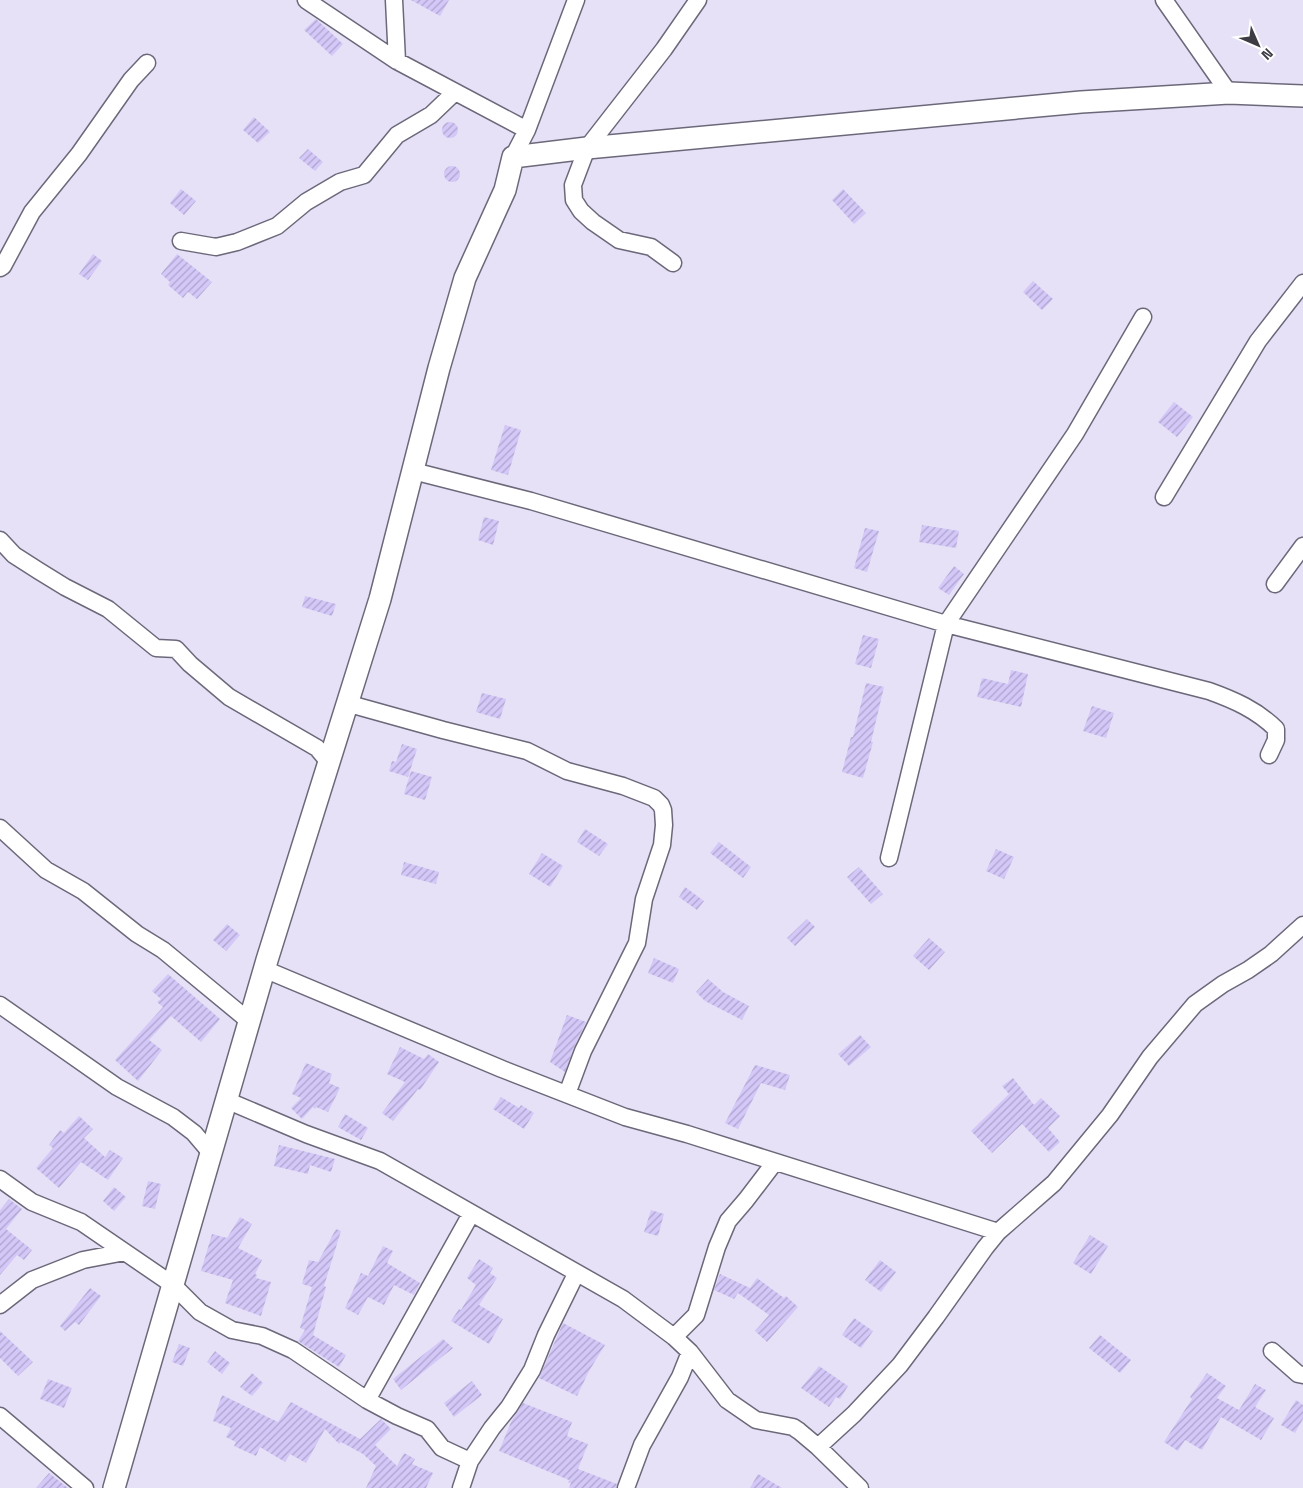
<svg xmlns="http://www.w3.org/2000/svg" width="1303" height="1488" font-family="'Space Grotesk',sans-serif">
<style>
.building{fill:url(#building-hatch)}
.lines{fill:none;stroke-linecap:round;stroke-linejoin:round}
.minor-casing{stroke:#6c687a;stroke-width:19}
.tertiary-casing{stroke:#6c687a;stroke-width:24}
.minor{stroke:#fff;stroke-width:16}
.tertiary{stroke:#fff;stroke-width:21}
</style>
<defs>
<pattern id="building-hatch" width="6" height="6" patternUnits="userSpaceOnUse" patternTransform="scale(1.25)"><rect width="6" height="6" fill="#d4c8f9"/><path d="M-1 1l2-2M0 6l6-6M5 7l2-2" fill="none" stroke="#ada4cb"/></pattern>
</defs>
<rect width="100%" height="100%" fill="#e6e1f6"/>
<!-- building -->
<path class="building" d="M411,0H449L440,16Z
M316,19L343,44L332,56L304,30Z
M254,117L270,132L258,143L243,130Z
M442 130a8 8 0 1 1 16 0a8 8 0 1 1-16 0Z
M308,149L323,162L315,171L299,158Z
M444 174a8 8 0 1 1 16 0a8 8 0 1 1-16 0Z
M181,189L196,201L184,215L170,203Z
M843,189L866,213L854,224L832,200Z
M93,254L102,261L88,280L79,274Z
M177,254L212,282L197,299L188,292L183,298L168,285L170,282L161,274Z
M1033,281L1053,299L1042,310L1023,292Z
M1174,402L1193,417L1177,437L1158,422Z
M505,425L521,430L508,475L491,470Z
M484,517L499,521L493,545L478,540Z
M922,525L959,531L956,548L919,542Z
M865,528L879,531L867,572L854,568Z
M954,566L964,574L949,595L938,588Z
M305,596L336,604L332,616L302,607Z
M863,635L879,639L871,668L855,664Z
M1011,670L1028,674L1021,707L977,697L982,678L1008,684Z
M866,683L884,687L871,742H873L863,778L842,772L851,737H853Z
M482,693L506,699L500,719L476,712Z
M1092,706L1114,713L1106,738L1083,731Z
M402,744L417,749L408,777L389,771L392,761L396,762Z
M411,771L432,777L425,800L404,794Z
M585,829L608,844L599,856L577,842Z
M719,842L751,867L743,878L710,853Z
M996,849L1014,857L1004,879L986,871Z
M542,853L563,866L550,887L529,874Z
M404,862L439,872L436,884L401,875Z
M859,867L883,894L871,904L847,877Z
M685,887L704,901L697,910L679,897Z
M807,919L815,927L795,946L787,938Z
M227,924L240,935L226,951L213,940Z
M929,938L945,952L929,970L913,956Z
M654,958L679,969L673,983L648,973Z
M168,974L220,1019L201,1042L171,1016L149,1040L162,1050L138,1081L115,1060L163,1007L157,1002L161,999L152,991Z
M708,979L723,992L749,1006L742,1020L705,1001L696,992Z
M567,1015L586,1022L574,1047L565,1072L550,1062Z
M860,1035L871,1047L849,1066L838,1054Z
M400,1047L424,1059L428,1054L439,1062L420,1090L418,1089L393,1121L382,1113L405,1082L387,1074Z
M306,1063L332,1074L329,1083L340,1088L328,1112L316,1107L315,1109L313,1107L302,1119L291,1108L301,1098L292,1094Z
M755,1065L790,1075L785,1090L761,1083L738,1129L725,1123Z
M1013,1078L1034,1105L1041,1098L1060,1116L1048,1128L1060,1142L1049,1152L1022,1124L992,1153L971,1131L1009,1094L1002,1086Z
M501,1097L519,1108L521,1105L534,1113L524,1129L493,1109Z
M345,1114L368,1128L361,1140L338,1127Z
M79,1116L93,1129L84,1138L105,1157L110,1150L123,1158L108,1180L81,1162L59,1188L36,1168L53,1148L49,1145L60,1130L64,1133Z
M279,1145L335,1159L331,1172L310,1165L308,1174L274,1166Z
M148,1181L161,1184L155,1209L142,1206Z
M114,1187L126,1197L114,1211L103,1201Z
M9,1199L22,1209L6,1229L32,1250L24,1260L17,1255L0,1275V1210Z
M651,1210L664,1214L658,1236L644,1232Z
M240,1217L252,1224L238,1248L262,1260L255,1274L257,1275L256,1278L271,1282L261,1316L225,1303L233,1280L201,1271L212,1234L227,1238Z
M336,1229L341,1231L324,1286L326,1287L313,1335L346,1355L339,1367L298,1341L305,1330L300,1328L312,1287L302,1284L309,1260L318,1262Z
M1090,1235L1108,1246L1091,1274L1073,1263Z
M383,1246L393,1251L387,1263L420,1283L414,1295L394,1285L384,1305L368,1297L358,1315L345,1308L361,1273L368,1276Z
M479,1259L493,1268L490,1273L497,1278L479,1305L503,1319L489,1344L451,1321L459,1309L461,1310L476,1285L467,1278Z
M880,1260L896,1272L881,1292L865,1280Z
M720,1274L750,1288L757,1278L784,1298L786,1296L798,1307L767,1342L755,1331L769,1315L738,1293L734,1299L714,1290Z
M90,1288L101,1296L79,1325L75,1322L65,1331L60,1326Z
M854,1318L873,1331L861,1348L842,1335Z
M563,1323L605,1345L589,1371L577,1396L539,1378Z
M0,1331L33,1362L18,1376L0,1358Z
M1100,1335L1131,1360L1120,1373L1089,1348Z
M443,1339L453,1348L401,1390L393,1379Z
M179,1344L190,1348L183,1366L172,1362Z
M215,1351L230,1363L222,1374L207,1362Z
M819,1366L848,1386L840,1399L836,1397L829,1407L801,1388Z
M252,1373L263,1383L252,1396L240,1387Z
M1207,1373L1226,1386L1217,1398L1239,1410L1255,1384L1266,1390L1255,1407L1274,1418L1261,1440L1221,1417L1202,1450L1185,1440L1178,1451L1164,1442L1192,1399L1190,1397Z
M48,1379L72,1388L64,1408L40,1399Z
M472,1381L482,1395L454,1417L444,1403Z
M222,1395L278,1422L291,1402L360,1439L381,1419L391,1429L375,1445L397,1466L404,1453L415,1459L412,1464L433,1473L426,1488H366L376,1466L363,1454L341,1442L339,1444L325,1429L306,1463L290,1454L285,1462L260,1447L256,1456L234,1446L236,1442L226,1437L231,1428L213,1421Z
M1296,1400L1303,1405V1419L1295,1433L1281,1425Z
M523,1403L572,1422L567,1436L588,1444L578,1469L617,1484L616,1488H569L571,1483H568L569,1480L499,1451L512,1420Z
M49,1473L68,1488H36Z
M758,1474L782,1488H750Z"/>
<g class="lines">
<!-- minor casing -->
<g class="minor-casing">
<path id="minor" d="M306,0L397,61L527,130
M394,0L397,61
M1164,0L1229,93
M513,157L527,130L576,0
M181,241L216,247L237,242L277,226L306,202L340,182L364,175L397,135L431,115L455,92
M673,263L651,247L619,240L593,222L581,211L574,200L573,185L587,148L664,49L698,0
M0,268L3,266L32,212L79,154L131,80L147,63
M413,471L531,501L946,624L1209,691C1234,700 1257,710 1276,729V740L1269,755
M1164,497L1258,341L1303,283
M0,540L14,555L39,571L65,587L108,609L156,648L176,649L190,664L229,697L317,748L328,761
M1275,584L1303,546
M346,703L443,730L527,751L567,771L623,786L654,798L661,805L663,810L664,825L662,845L644,899L637,943L583,1051L567,1094
M0,828L46,870L83,891L137,934L163,950L249,1021
M889,858L946,624L1075,434L1143,317
M264,969L502,1069L625,1117L687,1134L998,1232
M0,1005L117,1087L173,1117L194,1133L211,1153
M226,1100L306,1134L380,1161L623,1299L674,1337L690,1352L727,1400L756,1420L793,1427L799,1431L818,1447L860,1488
M0,1179L32,1202L81,1222L173,1285L200,1312L232,1330L262,1336L293,1350L367,1400L397,1416L427,1429L442,1448L470,1461
M0,1305L32,1280L83,1260L125,1252
M674,1337L696,1315L717,1247L728,1221L746,1200L775,1162
M1272,1351L1298,1374L1303,1375
M367,1400L471,1214
M0,1416L85,1488
M818,1447L854,1414L900,1365L936,1317L985,1248L998,1232L1054,1183L1110,1115L1150,1057L1195,1004L1223,984L1248,970L1271,954L1303,925
M461,1488L470,1461L492,1428L509,1407L532,1370L546,1335L576,1274
M626,1488L642,1445L680,1377L690,1352"/>
</g>
<!-- tertiary casing -->
<g class="tertiary-casing">
<path id="tertiary" d="M114,1488L267,960L380,599L439,368L465,278L505,190L513,157L587,148L1081,102L1229,93L1303,96"/>
</g>
<!-- minor -->
<use href="#minor" class="minor"/>
<!-- tertiary -->
<use href="#tertiary" class="tertiary"/>
</g>
<!-- north arrow -->
<g transform="translate(1258 45) rotate(135)" stroke="#ffffff" stroke-width="4" paint-order="stroke">
<path d="M0-4L9 19L0 12L-9 19Z" fill="#3d3b44"/>
<text y="-8" font-size="14" font-weight="bold" text-anchor="middle" fill="#3d3b44">N</text>
</g>
</svg>
